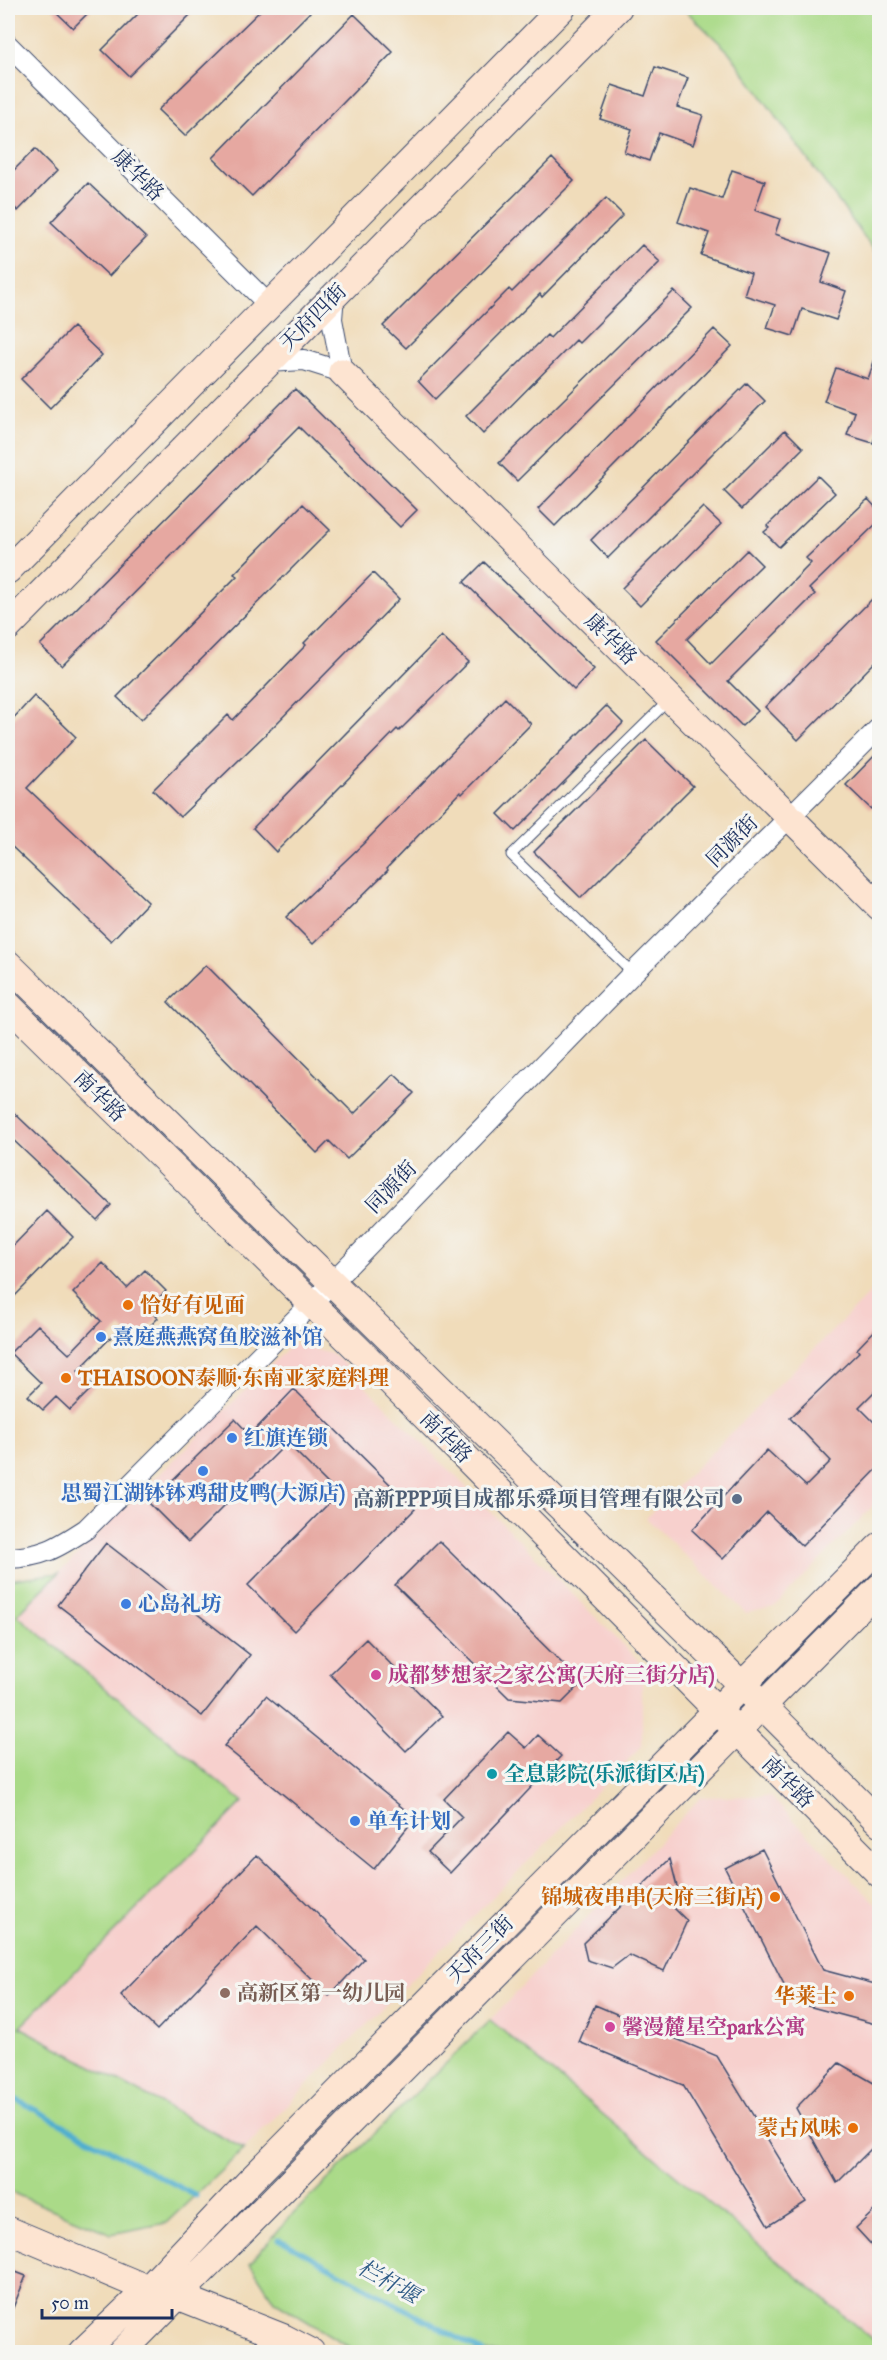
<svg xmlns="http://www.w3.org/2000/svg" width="887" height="2360" font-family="'IM FELL Great Primer','Noto Serif SC',serif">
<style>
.built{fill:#f7d0cd}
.green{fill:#aada88;stroke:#628473;stroke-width:1.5}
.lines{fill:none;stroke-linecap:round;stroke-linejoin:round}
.stream{stroke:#50aecf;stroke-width:5}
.building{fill:#e6a8a1}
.lane-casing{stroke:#3b496c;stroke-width:11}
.street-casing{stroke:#3b496c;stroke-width:22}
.secondary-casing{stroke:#3b496c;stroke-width:29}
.lane{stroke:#fff;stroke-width:9}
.street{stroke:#fff;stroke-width:20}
.secondary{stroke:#fde4d1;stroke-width:27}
.food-dot{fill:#e8710a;stroke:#f6f6f2;stroke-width:2}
.shop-dot{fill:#3f7fe0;stroke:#f6f6f2;stroke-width:2}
.service-dot{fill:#5c6f8a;stroke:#f6f6f2;stroke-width:2}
.hotel-dot{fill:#d1479c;stroke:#f6f6f2;stroke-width:2}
.culture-dot{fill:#0f9aa8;stroke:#f6f6f2;stroke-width:2}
.education-dot{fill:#8d6e63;stroke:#f6f6f2;stroke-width:2}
.labels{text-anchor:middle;stroke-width:6;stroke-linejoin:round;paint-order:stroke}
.street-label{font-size:21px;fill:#1b2f5e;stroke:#f6f6f2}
.food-label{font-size:21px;font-weight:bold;fill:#c56008;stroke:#f6f6f2;text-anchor:end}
.shop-label{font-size:21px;font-weight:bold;fill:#366cbe;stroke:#f6f6f2;text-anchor:start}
.service-label{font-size:21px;font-weight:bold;fill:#4e5e75;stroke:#f6f6f2;text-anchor:end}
.hotel-label{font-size:21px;font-weight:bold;fill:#b23c85;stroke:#f6f6f2;text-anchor:start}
.culture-label{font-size:21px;font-weight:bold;fill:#0d838f;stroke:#f6f6f2;text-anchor:start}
.education-label{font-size:21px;font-weight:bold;fill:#785e54;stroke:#f6f6f2;text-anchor:start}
.water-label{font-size:22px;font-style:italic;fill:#2e5b86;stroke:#f6f6f2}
</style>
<rect width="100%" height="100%" fill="#f6f6f2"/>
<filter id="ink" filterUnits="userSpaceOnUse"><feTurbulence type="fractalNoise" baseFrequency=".0167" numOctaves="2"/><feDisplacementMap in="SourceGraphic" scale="12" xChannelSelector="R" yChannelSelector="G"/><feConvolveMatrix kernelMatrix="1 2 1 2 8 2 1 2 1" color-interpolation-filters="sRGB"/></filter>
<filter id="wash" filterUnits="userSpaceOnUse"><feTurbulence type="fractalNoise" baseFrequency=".008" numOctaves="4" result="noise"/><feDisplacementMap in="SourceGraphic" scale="24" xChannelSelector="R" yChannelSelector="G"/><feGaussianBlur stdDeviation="1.35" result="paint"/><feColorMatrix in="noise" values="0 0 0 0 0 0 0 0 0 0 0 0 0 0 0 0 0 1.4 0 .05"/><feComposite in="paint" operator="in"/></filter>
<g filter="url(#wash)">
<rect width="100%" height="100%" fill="#f0dcba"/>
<!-- built -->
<path class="built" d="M879,1284V1500L774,1607L746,1613L646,1518Z
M293,1343L335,1355L642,1664V1746L244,2149L20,2027L243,1802L17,1614Z
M770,1796L879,1907V2347L490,2020L701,1797Z"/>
<!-- green -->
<path class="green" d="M683,8H871L879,16V257L729,52Z
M59,1573L17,1615L243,1802L20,2027L244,2149L166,2223L111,2234L8,2191V1580Z
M490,2020L873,2340L879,2347V2352H357L274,2301L250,2263L289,2218Z"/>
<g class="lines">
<!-- stream -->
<path class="stream" d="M8,2095L196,2196
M279,2239L483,2352"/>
</g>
<g id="blocks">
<!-- building -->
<path class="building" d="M52,8H93L73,28Z
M144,8H197L129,76L102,50Z
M263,8H314L185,136L158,110Z
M354,14L393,52L252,196L213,158Z
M655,67L688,78L677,107L703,115L693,145L659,133L649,161L624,152L632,129L600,119L612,85L645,96Z
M35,149L57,171L18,211L8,201V176Z
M552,158L574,181L406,348L383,326Z
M732,170L765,181L755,210L780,219L775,234L831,253L821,282L846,291L836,320L802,309L793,336L767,328L775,305L744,295L751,273L701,255L709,233L678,222L690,188L722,199Z
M88,183L146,238L109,276L51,222Z
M606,198L623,215L542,297L540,294L435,399L418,381L509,289L512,292Z
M642,245L660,262L579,343L576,340L483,434L466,416L547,335L550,338Z
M674,291L692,308L517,481L499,463Z
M73,327L102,355L50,408L21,379Z
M714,329L732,346L555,526L538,509Z
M877,353H879V424L873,443L847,435L855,412L824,401L836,368L868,379Z
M747,383L765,401L608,558L591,540Z
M295,389L417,510L400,527L299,427L62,666L40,645Z
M785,430L803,448L742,509L724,491Z
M818,476L835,493L779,547L764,532L769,528L767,526Z
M868,499L879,511V521L809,589L815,594L728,681L758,711L742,726L656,640L747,550L762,565L687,639L711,664L811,563L806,558Z
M303,504L330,530L141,720L117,697L237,576L234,574Z
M703,507L721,524L640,606L622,588Z
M484,562L594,669L574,690L464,582Z
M373,573L399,599L270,730L180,817L153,790L228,715L233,720L306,645L304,643Z
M879,592V658L798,740L765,707Z
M441,636L468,662L399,731L397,729L276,852L253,828Z
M34,696L76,737L27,788L148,902L111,941L8,843V724Z
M505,698L531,724L462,794L460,792L387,868L388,870L313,944L286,917L363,844Z
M606,706L623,723L515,831L498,814Z
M646,740L693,786L581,898L534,852Z
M879,751V800L871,809L846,785Z
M206,965L354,1114L394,1074L414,1093L347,1159L329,1141L317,1153L168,1002Z
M8,1107L111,1205L97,1220L8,1135Z
M47,1211L73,1237L8,1303V1251Z
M103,1263L127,1288L145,1270L166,1291L148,1308L158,1318L135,1341L121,1327L78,1371L94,1386L70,1410L56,1397L43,1410L28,1396L41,1383L10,1353L38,1325L69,1354L101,1321L73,1293Z
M879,1326V1387L859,1407L879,1427V1467L802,1546L767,1512L723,1559L692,1530L767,1450L806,1486L831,1461L790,1418L859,1352L857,1349Z
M294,1389L415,1509L294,1631L248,1585L338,1494L287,1443L188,1542L149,1503L235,1419L250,1435Z
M439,1541L582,1683L562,1703L509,1698L395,1585Z
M106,1543L250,1655L202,1716L58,1605Z
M366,1639L442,1716L406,1751L330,1674Z
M266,1696L415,1818L374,1869L224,1746Z
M508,1732L526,1748L538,1735L561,1756L450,1873L428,1852L462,1817L444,1799Z
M762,1849L823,1970L879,1985V2025L793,2002L725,1868Z
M257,1855L364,1959L329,1996L257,1926L157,2030L121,1995Z
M670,1859L680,1898L672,1906L687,1921L664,1971L629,1955L612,1968L587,1960L583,1943Z
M595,2005L717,2056L806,2202L768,2226L683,2085L579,2042Z
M839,2063L879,2086V2141L837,2183L796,2108Z
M879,2206V2253L856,2228Z
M8,2269L26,2276L8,2320Z"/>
</g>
</g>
<g filter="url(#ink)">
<use href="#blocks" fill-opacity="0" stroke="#3b496c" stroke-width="1.5"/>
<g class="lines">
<!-- lane casing -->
<g class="lane-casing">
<path id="lane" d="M633,973L511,855L669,700"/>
</g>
<!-- street casing -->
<g class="street-casing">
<path id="street" d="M8,45L269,305
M268,362L304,360L342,372L332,319L334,295
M8,1558C42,1557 57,1548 86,1529L311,1304L633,973L880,727"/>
</g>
<!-- secondary casing -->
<g class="secondary-casing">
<path id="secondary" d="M342,372L880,907
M8,570L562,8
M8,627L618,8
M8,964L762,1705L880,1823
M8,1005L366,1357L880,1874
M8,2230L148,2289L178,2296L284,2338L311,2352
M82,2352L148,2289L249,2182L880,1546
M122,2352L880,1587"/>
</g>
<!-- lane -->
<use href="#lane" class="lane"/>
<!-- street -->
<use href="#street" class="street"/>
<!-- secondary -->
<use href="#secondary" class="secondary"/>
</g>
</g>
<!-- markers -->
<g class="food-dot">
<circle cx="128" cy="1305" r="6"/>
<circle cx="66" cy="1378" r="6"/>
<circle cx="775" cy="1897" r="6"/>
<circle cx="849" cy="1996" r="6"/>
<circle cx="853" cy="2128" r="6"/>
</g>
<g class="shop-dot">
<circle cx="101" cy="1337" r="6"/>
<circle cx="232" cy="1438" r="6"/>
<circle cx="203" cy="1471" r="6"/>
<circle cx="126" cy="1604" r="6"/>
<circle cx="355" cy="1821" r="6"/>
</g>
<circle class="service-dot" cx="737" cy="1499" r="6"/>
<g class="hotel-dot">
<circle cx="376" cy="1675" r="6"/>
<circle cx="610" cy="2027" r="6"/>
</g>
<circle class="culture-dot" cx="492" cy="1774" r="6"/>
<circle class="education-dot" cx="225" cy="1993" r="6"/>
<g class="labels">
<!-- street labels -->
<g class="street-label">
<text transform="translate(138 175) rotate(45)" y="7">康华路</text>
<text transform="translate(313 317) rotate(-45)" y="7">天府四街</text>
<text transform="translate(611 639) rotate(45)" y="7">康华路</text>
<text transform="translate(732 841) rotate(-45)" y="7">同源街</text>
<text transform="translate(100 1096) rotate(45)" y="7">南华路</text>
<text transform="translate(391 1187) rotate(-46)" y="7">同源街</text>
<text transform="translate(446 1437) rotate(45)" y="7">南华路</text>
<text transform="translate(788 1782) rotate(45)" y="7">南华路</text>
<text transform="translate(480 1949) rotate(-45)" y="7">天府三街</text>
</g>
<!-- food labels -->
<g class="food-label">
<text x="140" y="1312" text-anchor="start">恰好有见面</text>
<text x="78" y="1385" text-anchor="start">THAISOON泰顺·东南亚家庭料理</text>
<text x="763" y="1904">锦城夜串串(天府三街店)</text>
<text x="837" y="2003">华莱士</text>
<text x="841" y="2135">蒙古风味</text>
</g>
<!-- shop labels -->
<g class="shop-label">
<text x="113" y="1344">熹庭燕燕窝鱼胶滋补馆</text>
<text x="244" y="1445">红旗连锁</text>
<text x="203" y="1500" text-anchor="middle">思蜀江湖钵钵鸡甜皮鸭(大源店)</text>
<text x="138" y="1611">心岛礼坊</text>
<text x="367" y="1828">单车计划</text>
</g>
<!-- service labels -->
<g class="service-label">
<text x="725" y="1506">高新PPP项目成都乐舜项目管理有限公司</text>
</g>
<!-- hotel labels -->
<g class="hotel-label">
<text x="388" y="1682">成都梦想家之家公寓(天府三街分店)</text>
<text x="622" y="2034">馨漫麓星空park公寓</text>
</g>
<!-- culture labels -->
<g class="culture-label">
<text x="504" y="1781">全息影院(乐派街区店)</text>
</g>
<!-- education labels -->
<g class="education-label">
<text x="237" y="2000">高新区第一幼儿园</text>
</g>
<!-- water labels -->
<g class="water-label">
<text transform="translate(389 2281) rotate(29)" y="8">栏杆堰</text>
</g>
</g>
<!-- margin -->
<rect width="887" height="2360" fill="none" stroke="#f6f6f2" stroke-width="30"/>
<!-- scale -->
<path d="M42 2309v9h130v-9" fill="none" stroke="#1b2f5e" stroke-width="3"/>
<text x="51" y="2309" font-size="18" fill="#1b2f5e" stroke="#f6f6f2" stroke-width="4.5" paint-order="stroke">50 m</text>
</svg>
